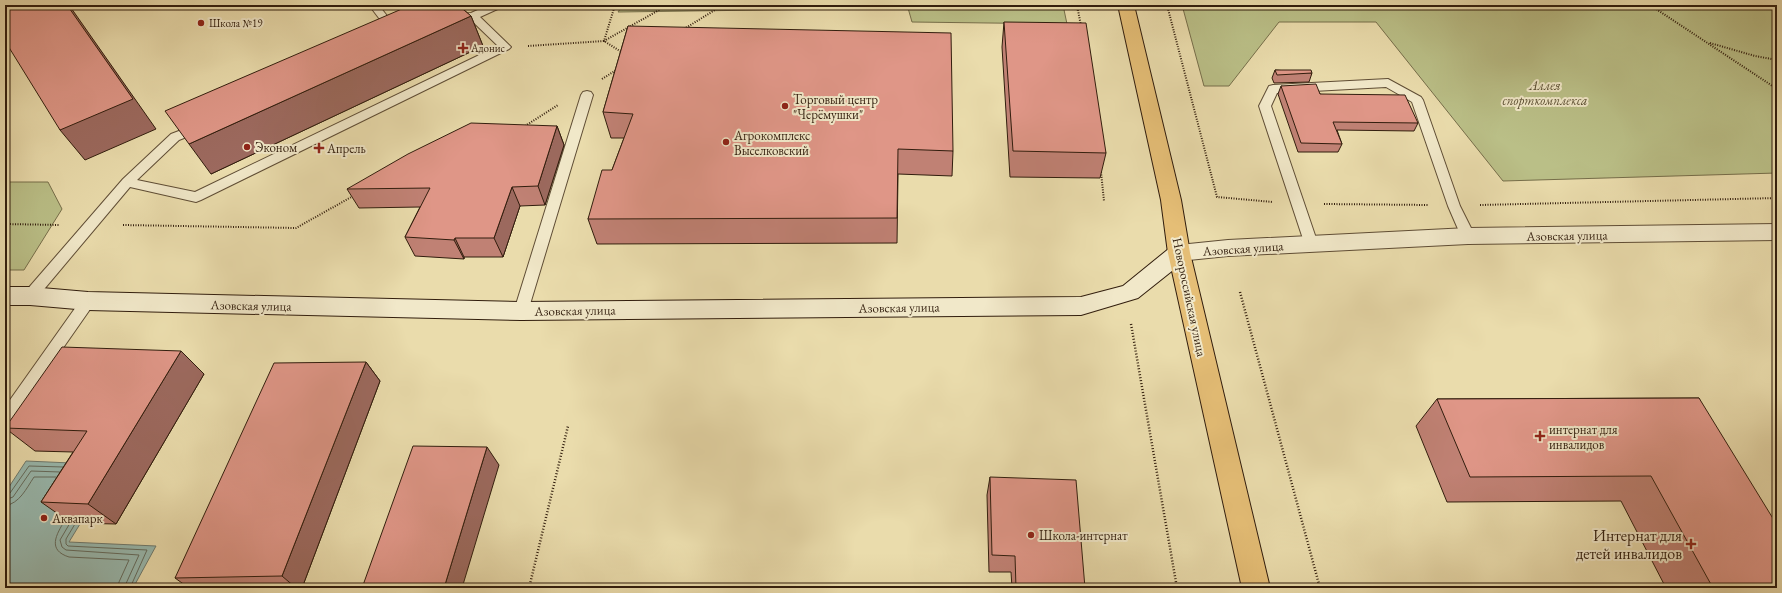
<svg xmlns="http://www.w3.org/2000/svg" width="1782" height="593" font-family="'EB Garamond',serif">
<style>
.green{fill:#babf87;stroke:#766e4a}
.water{fill:#99bab0;stroke:#6f7b6f}
.lines{fill:none;stroke-linecap:round;stroke-linejoin:round}
.shore{stroke:#656c5e;stroke-width:1}
.service-casing{stroke:#5f4d35;stroke-width:2}
.tertiary-casing{stroke:#5f4d35;stroke-width:2}
.secondary-casing{stroke:#311d0d;stroke-width:2}
.primary-casing{stroke:#311d0d;stroke-width:2}
.path-far1{stroke:#311d0d;stroke-width:2;stroke-dasharray:1 1.5;stroke-linecap:butt}
.path{stroke:#311d0d;stroke-width:2.5;stroke-dasharray:1 2;stroke-linecap:butt}
.service{fill:#f1e8c9;fill-rule:evenodd}
.tertiary{fill:#f1e8c9;fill-rule:evenodd}
.secondary{fill:#f1e8c9;fill-rule:evenodd}
.primary{fill:#e5be76;fill-rule:evenodd}
.wall{fill:#c08174;stroke:#311d0d}
.shaded-wall{fill:#9c695e;stroke:#311d0d}
.building{fill:#df9687;stroke:#311d0d}
.poi-dot{fill:#8f2418;stroke:#f1e8c9;stroke-width:1.5}
.labels{text-anchor:middle;stroke-width:4;stroke-linejoin:round;paint-order:stroke}
.far-poi-label{font-size:11px;fill:#311d0d;stroke:#f1e8c9;text-anchor:start}
.park-label{font-size:13px;font-style:italic;fill:#5a4e32;stroke:#f1e8c9}
.poi-label{font-size:13px;fill:#311d0d;stroke:#f1e8c9;text-anchor:start}
.street-label{font-size:13px;fill:#311d0d;stroke:#f1e8c9}
.near-poi-label{font-size:16px;fill:#311d0d;stroke:#f1e8c9;text-anchor:end}
</style>
<rect width="100%" height="100%" fill="#eadcac"/>
<filter id="stains"><feTurbulence type="fractalNoise" baseFrequency=".005" numOctaves="4"/><feColorMatrix values="0 0 0 0 .2 0 0 0 0 .09 0 0 0 0 .02 0 0 0 .5 -.17"/></filter>
<radialGradient id="worn" r=".72"><stop offset=".6" stop-color="#630" stop-opacity="0"/><stop offset="1" stop-color="#630" stop-opacity=".3"/></radialGradient>
<!-- green -->
<path class="green" d="M623,5H1063L1067,24L912,22L908,8L618,12Z
M1182,5H1777V173L1503,181L1376,22H1279L1229,86H1204Z
M5,182H48L62,209L24,270H5Z"/>
<!-- water -->
<path class="water" d="M26,461L116,465L69,542L156,546L133,588H5V493Z"/>
<g class="lines">
<!-- shore -->
<path class="shore" d="M5,495L10,493L29,466L63,467
M5,500L13,497L31,471L60,472
M5,506C20,503 26,489 34,477H56
M65,520C56,535 47,550 69,557L129,560L119,582L118,588
M70,523L60,540L62,547L66,550L139,555L124,588
M75,524L66,539V544L68,546L147,550L130,588"/>
<!-- service casing -->
<g class="service-casing">
<path id="service" d="M369,5H381L380,7L400,32L399,34H391Z
M489,5H503L502,7L480,17L509,45L511,47L509,49L201,200L196,202L130,187L35,300L30,301L25,300L23,296L25,292L123,179L171,134L200,123L204,124L206,127L204,130L179,140L137,180L195,192L498,46L470,19L452,20L447,17L452,14L471,13Z
M1388,79L1421,97L1423,100L1460,206L1475,236L1473,239L1468,241L1463,239L1461,236L1448,206L1412,102L1386,87L1277,93L1271,106L1318,244L1316,248L1311,249L1306,248L1259,106L1269,86L1273,85Z
M587,91L591,92L593,95L528,311L526,315L521,317L516,315L514,311L581,95L583,92Z
M88,296L93,297L95,301L93,305L10,424L5,426V407L83,297Z"/>
</g>
<!-- tertiary casing -->
<g class="tertiary-casing">
<path id="tertiary" d="M1777,224V240L1468,244L1228,256L1179,261L1171,259L1168,253L1171,247L1179,245L1228,240L1468,228Z"/>
</g>
<!-- secondary casing -->
<g class="secondary-casing">
<path id="secondary" d="M1179,245L1187,247L1190,253L1187,259L1138,298L1081,315L521,320L88,310L30,305H5V287H30L88,292L521,302L1081,297L1123,286L1171,247Z"/>
</g>
<!-- primary casing -->
<g class="primary-casing">
<path id="primary" d="M1118,5H1134L1181,200L1190,253L1270,588H1242L1168,253L1161,200Z"/>
</g>
<!-- path-far1 -->
<path class="path-far1" d="M615,5L604,41L668,5
M1068,5L1078,10
M1077,5L1081,26
M1167,5L1217,197L1273,202
M1650,5L1777,89
M684,29L723,5
M1710,43L1755,56L1777,60
M528,46L604,41L623,53
M602,79L618,69
M525,126L558,105
M1101,172L1104,201
M1324,204L1429,205
M1480,205L1777,198
M5,224L60,225
M123,225L296,228L355,195"/>
<!-- path -->
<path class="path" d="M1240,292L1320,588
M1131,324L1177,588
M529,588L568,426"/>
<!-- service -->
<use href="#service" class="service"/>
<!-- tertiary -->
<use href="#tertiary" class="tertiary"/>
<!-- secondary -->
<use href="#secondary" class="secondary"/>
<!-- primary -->
<use href="#primary" class="primary"/>
</g>
<!-- wall -->
<path class="wall" d="M393,5H473L463,9L471,16L483,46L211,174L399,10Z
M1004,22L1106,153L1100,178L1010,177L1002,47Z
M628,26L953,151L952,176L898,174L897,243L597,244L588,219L612,170L624,138H611L603,112Z
M1275,70L1312,73L1309,82L1274,83L1272,78Z
M1281,86L1320,94L1418,123L1414,131L1337,130L1342,144L1338,152H1298L1278,94Z
M557,126L564,145L545,205L520,206L503,257H464V259L415,256L405,237L420,207L359,208L347,189Z
M366,362L380,381L302,588H189L175,578Z
M204,374L116,524L71,523L41,502L73,452L35,451L5,428Z
M1699,398L1777,588H1666L1621,501L1447,502L1416,426L1437,399Z
M990,477L1085,588H1012L1011,572H989L987,495Z"/>
<!-- shaded-wall -->
<path class="shaded-wall" d="M67,5H69L156,129L85,160L60,130Z
M441,5H473L455,13Z
M471,16L483,46L211,174L189,144Z
M557,126L564,145L545,205L538,186Z
M512,187L520,206L503,257L494,238Z
M455,238L464,257V259L454,240Z
M181,351L204,374L116,524L88,504Z
M366,362L380,381L302,588H296L282,576Z
M487,447L499,465L462,588H444Z"/>
<!-- building -->
<path class="building" d="M5,5H67L133,99L60,130L5,41Z
M411,5H458L471,16L189,144L165,111Z
M1004,22L1086,23L1106,153L1013,151Z
M628,26L951,33L953,151L898,149L897,218L588,219L602,170H612L633,114L603,112Z
M1275,70H1311L1312,73L1277,75Z
M1316,84L1320,94L1405,95L1418,123L1333,122L1342,144L1301,143L1281,86Z
M471,123L557,126L538,186L512,187L494,238H455L454,240L405,237L430,188L347,189L408,154Z
M62,347L181,351L88,504L41,502L87,431L5,428Z
M366,362L282,576L175,578L274,363Z
M1699,398L1777,525V588H1713L1651,476L1470,477L1437,399Z
M413,446L487,447L444,588H362Z
M990,477L1076,480L1085,588H1016L1015,556L992,555Z"/>
<!-- markers -->
<g class="poi-dot">
<circle cx="201" cy="23" r="4"/>
<path d="M461 42h4v4h4v4h-4v4h-4v-4h-4v-4h4z"/>
<circle cx="785" cy="106" r="4"/>
<circle cx="726" cy="142" r="4"/>
<circle cx="247" cy="147" r="4"/>
<path d="M317 142h4v4h4v4h-4v4h-4v-4h-4v-4h4z"/>
<path d="M1538 430h4v4h4v4h-4v4h-4v-4h-4v-4h4z"/>
<circle cx="44" cy="518" r="4"/>
<circle cx="1031" cy="535" r="4"/>
<path d="M1689 538h4v4h4v4h-4v4h-4v-4h-4v-4h4z"/>
</g>
<g class="labels">
<!-- far-poi labels -->
<g class="far-poi-label">
<text x="209" y="27">Школа №19</text>
<text x="471" y="52">Адонис</text>
</g>
<!-- park labels -->
<g class="park-label">
<text x="1545" y="90">Аллея<tspan x="1545" dy="15">спорткомплекса</tspan></text>
</g>
<!-- poi labels -->
<g class="poi-label">
<text x="793" y="104">Торговый центр<tspan x="793" dy="15">"Черёмушки"</tspan></text>
<text x="734" y="140">Агрокомплекс<tspan x="734" dy="15">Выселковский</tspan></text>
<text x="255" y="152">Эконом</text>
<text x="327" y="153">Апрель</text>
<text x="1549" y="434">интернат для<tspan x="1549" dy="15">инвалидов</tspan></text>
<text x="52" y="523">Аквапарк</text>
<text x="1039" y="540">Школа-интернат</text>
</g>
<!-- street labels -->
<g class="street-label">
<text transform="translate(1567 235) rotate(-1)" y="5">Азовская улица</text>
<text transform="translate(1243 248) rotate(-4)" y="5">Азовская улица</text>
<text transform="translate(1190 297) rotate(78)" y="5">Новороссийская улица</text>
<text transform="translate(251 305) rotate(1)" y="5">Азовская улица</text>
<text transform="translate(899 307) rotate(-1)" y="5">Азовская улица</text>
<text transform="translate(575 310) rotate(-1)" y="5">Азовская улица</text>
</g>
<!-- near-poi labels -->
<g class="near-poi-label">
<text x="1682" y="541">Интернат для<tspan x="1682" dy="18">детей инвалидов</tspan></text>
</g>
</g>
<!-- margin -->
<rect width="1782" height="593" fill="none" stroke="#eadcac" stroke-width="20"/>
<rect x="6" y="6" width="1770" height="581" fill="none" stroke="#311d0d" stroke-width="2"/>
<rect x="10" y="10" width="1762" height="573" fill="none" stroke="#311d0d"/>
<rect width="100%" height="100%" filter="url(#stains)"/>
<rect width="100%" height="100%" fill="url(#worn)"/>
</svg>
